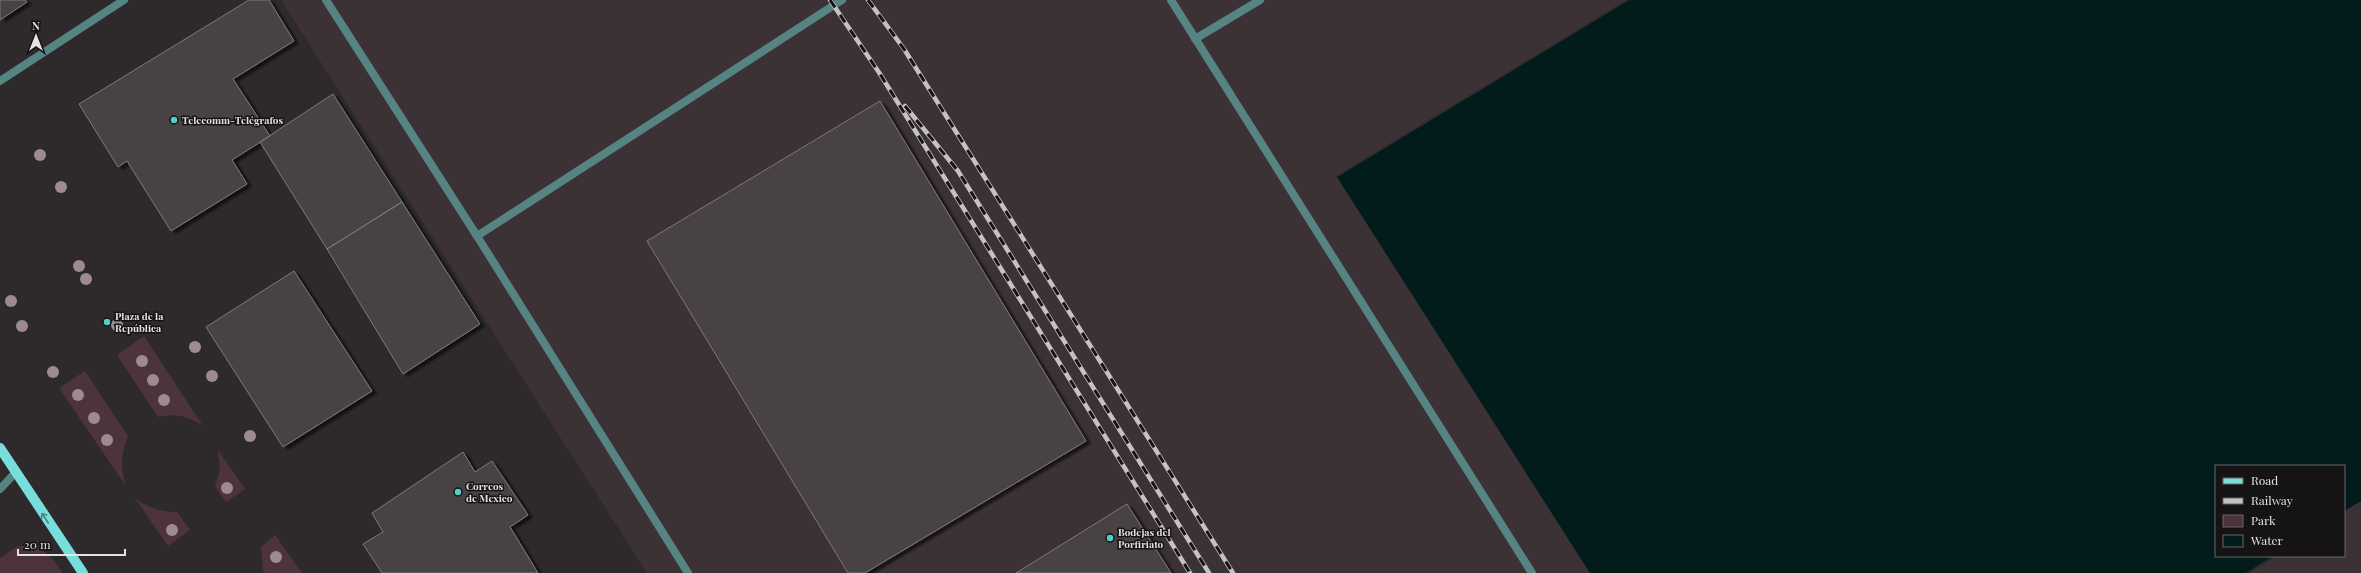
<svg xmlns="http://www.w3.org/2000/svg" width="2361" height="573" font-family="'Playfair Display',serif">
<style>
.built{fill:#3c3236}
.green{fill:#4d333c}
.water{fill:#021c1b}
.pier{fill:#2e2a2c}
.building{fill:#484345;stroke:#7d787a;filter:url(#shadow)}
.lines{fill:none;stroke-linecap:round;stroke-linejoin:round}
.lane{stroke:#558483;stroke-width:8}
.street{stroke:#558483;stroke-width:8}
.primary{stroke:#77dedc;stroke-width:10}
.rail-casing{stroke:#c5c2c3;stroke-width:4.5}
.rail{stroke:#151314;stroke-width:3;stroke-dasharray:9;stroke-linecap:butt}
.tree{fill:#9d8b91}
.oneway{stroke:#4b8382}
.poi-dot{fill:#53cdcb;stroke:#151314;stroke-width:1.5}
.labels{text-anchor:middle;stroke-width:3;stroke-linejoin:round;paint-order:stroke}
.poi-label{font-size:10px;font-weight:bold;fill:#e5e2e3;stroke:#151314;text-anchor:start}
</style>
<defs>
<filter id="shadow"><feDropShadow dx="4.5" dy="2.5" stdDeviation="1" flood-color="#0009"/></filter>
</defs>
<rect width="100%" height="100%" fill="#2e2a2c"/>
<!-- built -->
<path class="built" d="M281,0H1629L1337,177L1590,573H647Z
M2361,501V573H2246L2273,556H2344V511Z"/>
<!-- green -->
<path class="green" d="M144,336L203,426C187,416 176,413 158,417L117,355Z
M85,371L128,436C121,454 120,467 126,486L59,388Z
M218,450L245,489L226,502L215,486L220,470Z
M135,498C149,508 160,512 177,512L190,530L168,546Z
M275,535L302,573H265L263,570L261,547Z
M25,545C44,547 53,557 62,573H0V558L16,547Z"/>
<!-- water -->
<path class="water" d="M1629,0H2361V501L2344,511V466H2216V556H2273L2246,573H1590L1337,177Z"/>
<!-- pier -->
<path class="pier" d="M1626,0H1629L1337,177L1336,176Z
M2273,556L2274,558L2249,573H2246Z"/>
<!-- building -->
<path class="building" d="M0,0H25L27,2L0,20Z
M249,0H269L294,41L233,79L270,136L232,160L247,184L171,231L127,161L118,167L79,104Z
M333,94L402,202L327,249L260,142Z
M880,101L1086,441L865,573H848L647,241Z
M402,202L480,324L403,374L327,249Z
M294,271L372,391L283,447L206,327Z
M463,452L475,472L492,461L528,515L510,527L538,573H382L363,544L383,532L372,513Z
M1127,504L1171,573H1016Z"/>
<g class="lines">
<!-- lane -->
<path class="lane" d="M326,0L477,236L842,0
M1171,0L1532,573
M1195,39L1260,0"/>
<!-- street -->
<path class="street" d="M0,81L124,0
M477,236L688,573
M0,489L15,473"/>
<!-- primary -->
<path class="primary" d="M0,448L83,573"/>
<!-- rail casing -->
<g class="rail-casing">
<path id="rail" d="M830,0L880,74L1190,573
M868,0L904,49L1233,573
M905,106L958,171L1209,573"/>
</g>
<!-- rail -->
<use href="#rail" class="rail"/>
</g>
<!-- trees -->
<g class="tree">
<circle cx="40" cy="155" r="6"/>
<circle cx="61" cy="187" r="6"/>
<circle cx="79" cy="266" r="6"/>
<circle cx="86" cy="279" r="6"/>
<circle cx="11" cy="301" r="6"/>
<circle cx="117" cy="325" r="6"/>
<circle cx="22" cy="326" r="6"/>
<circle cx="195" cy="347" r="6"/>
<circle cx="142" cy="361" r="6"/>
<circle cx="53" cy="372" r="6"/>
<circle cx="212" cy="376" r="6"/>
<circle cx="153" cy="380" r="6"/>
<circle cx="78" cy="395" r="6"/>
<circle cx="164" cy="400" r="6"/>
<circle cx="94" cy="418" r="6"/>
<circle cx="250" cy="436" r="6"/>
<circle cx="107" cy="440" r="6"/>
<circle cx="227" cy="488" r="6"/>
<circle cx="172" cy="530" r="6"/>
<circle cx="276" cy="557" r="6"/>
</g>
<!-- one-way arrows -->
<defs><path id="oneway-shaft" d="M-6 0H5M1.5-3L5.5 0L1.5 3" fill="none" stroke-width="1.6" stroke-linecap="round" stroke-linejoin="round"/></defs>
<use class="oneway" href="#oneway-shaft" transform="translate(45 518) rotate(-124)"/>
<!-- markers -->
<g class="poi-dot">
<circle cx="174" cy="120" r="4"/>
<circle cx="107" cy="322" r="4"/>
<circle cx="458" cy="492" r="4"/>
<circle cx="1110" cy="538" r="4"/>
</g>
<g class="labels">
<!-- poi labels -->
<g class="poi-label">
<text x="182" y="124">Telecomm-Telégrafos</text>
<text x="115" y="320">Plaza de la<tspan x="115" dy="12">República</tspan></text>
<text x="466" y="490">Correos<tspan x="466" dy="12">de Mexico</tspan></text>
<text x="1118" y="536">Bodejas del<tspan x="1118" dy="12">Porfiriato</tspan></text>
</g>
</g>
<!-- legend -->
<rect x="2215" y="465" width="130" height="92" fill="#151314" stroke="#686667"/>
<rect x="2223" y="478" width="20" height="6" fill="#77dedc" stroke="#686667"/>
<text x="2251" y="485" font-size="12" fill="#e5e2e3">Road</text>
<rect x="2223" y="498" width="20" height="6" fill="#c5c2c3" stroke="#686667"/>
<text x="2251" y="505" font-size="12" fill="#e5e2e3">Railway</text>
<rect x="2223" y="515" width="20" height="12" fill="#4d333c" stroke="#686667"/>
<text x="2251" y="525" font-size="12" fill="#e5e2e3">Park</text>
<rect x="2223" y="535" width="20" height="12" fill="#021c1b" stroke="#686667"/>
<text x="2251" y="545" font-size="12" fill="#e5e2e3">Water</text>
<!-- north arrow -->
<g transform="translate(36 36)" stroke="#151314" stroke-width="3" paint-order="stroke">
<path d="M0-3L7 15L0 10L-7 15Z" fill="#e5e2e3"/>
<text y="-6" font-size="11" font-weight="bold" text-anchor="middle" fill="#e5e2e3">N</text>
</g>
<!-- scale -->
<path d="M18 549v6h107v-6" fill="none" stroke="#e5e2e3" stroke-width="2"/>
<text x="24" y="549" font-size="12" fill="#e5e2e3" stroke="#151314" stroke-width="3" paint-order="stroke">20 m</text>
</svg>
